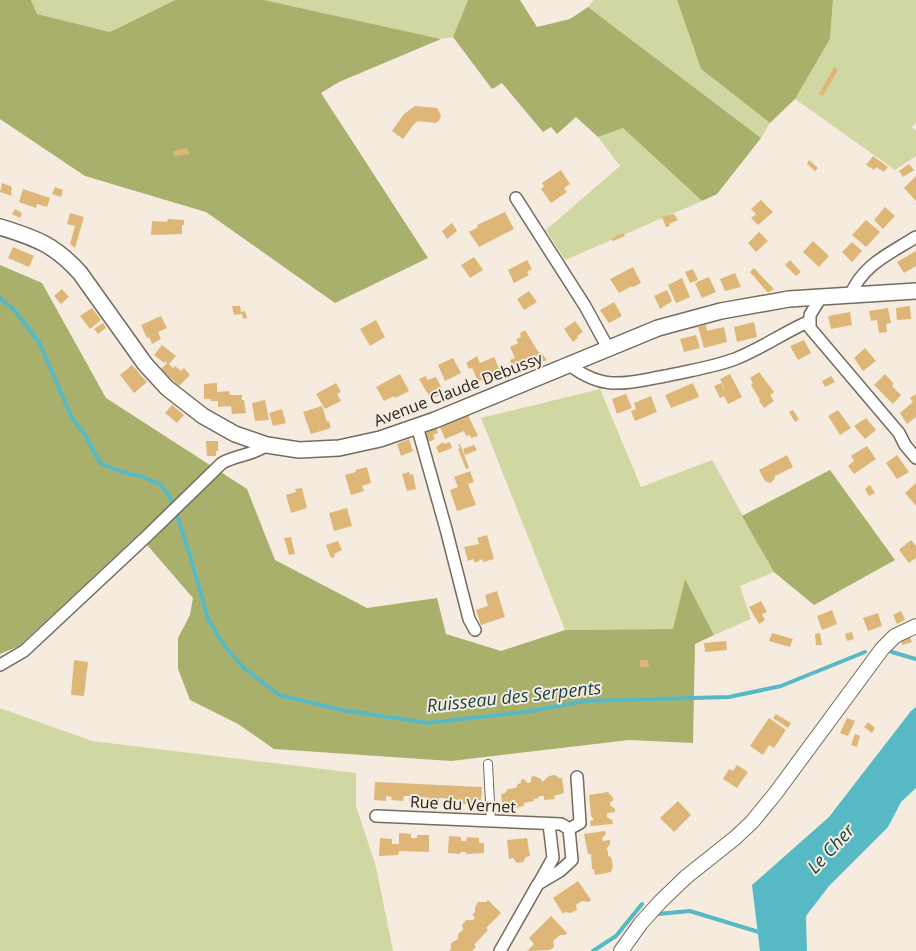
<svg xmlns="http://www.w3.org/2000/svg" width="916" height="951" font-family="'Open Sans',sans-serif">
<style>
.green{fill:#d1d7a3}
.forest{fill:#a9b06b}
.water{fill:#56b9c3}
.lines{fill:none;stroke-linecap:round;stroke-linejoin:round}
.stream{stroke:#56b9c3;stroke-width:4}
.building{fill:#deb778}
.pedestrian-casing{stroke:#746c60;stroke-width:10}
.minor-casing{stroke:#746c60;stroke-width:14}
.tertiary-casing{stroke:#746c60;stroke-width:16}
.secondary-casing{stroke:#746c60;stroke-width:18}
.pedestrian{stroke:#fff;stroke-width:8}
.minor{stroke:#fff;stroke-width:11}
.tertiary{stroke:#fff;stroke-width:14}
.secondary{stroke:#fff;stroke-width:15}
.labels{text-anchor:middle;stroke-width:4;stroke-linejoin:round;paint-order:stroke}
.street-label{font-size:16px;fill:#282520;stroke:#f5ebde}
.water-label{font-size:18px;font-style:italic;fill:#164448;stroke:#f5ebde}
</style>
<rect width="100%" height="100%" fill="#f5ebde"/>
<!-- green -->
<path class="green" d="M31,0H175L110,32L37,14Z
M264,0H468L453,37L441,39Z
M594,0H677L701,69L770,123L761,138L588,7Z
M833,0H916V123L912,127L916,131V156L895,170L795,99L830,39Z
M623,128L702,201L565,260L546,230L620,166L598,137Z
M600,389L641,487L712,460L774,572L740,586L751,619L714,635L685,580L673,629L565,630L481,418Z
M0,708L92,741L356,773V806L376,867L393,951H0Z"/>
<!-- forest -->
<path class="forest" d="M0,0H31L37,14L110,32L175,0H264L441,39L339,82L321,93L428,258L335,303L206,212L85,176L0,119Z
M468,0H520L537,27L570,19L588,7L761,138L717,194L702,201L623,128L598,137L576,117L557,134L551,127L543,132L502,83L492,89L453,37Z
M677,0H833L830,39L795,99L770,123L701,69Z
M0,265L42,283L106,398L247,489L275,560L367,608L437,598L446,634L501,651L565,630L673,629L685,579L714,635L695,644L693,743L629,740L451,761L274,749L238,724L190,700L178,669V638L190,615L193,598L148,546L137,536L19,646L0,654Z
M830,470L895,560L814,605L774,572L742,516Z"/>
<!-- water -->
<path class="water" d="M916,707V788L901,802L888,827L829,886L806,916L807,951H760L752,885L829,817L911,711Z"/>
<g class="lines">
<!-- stream -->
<path class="stream" d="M0,298L15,311L39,342L72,418L85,435L100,463L119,471L143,477L161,485L172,500L191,559L208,619L226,648L244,668L279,695L342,710L428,723L525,712L585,701L729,697L781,686L865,652
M892,652L916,659
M658,914L690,911L762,933
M593,951L616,936L642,904"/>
</g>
<!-- building -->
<path class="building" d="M834,67L838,70L823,96L819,94Z
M415,106L437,108L441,116L439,121L435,123L418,121L414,124L403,139L392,131L404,114Z
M187,148L190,154L174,156L173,151Z
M873,156L888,167L884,172L876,167L874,170L866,165Z
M809,160L818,168L815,171L807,164Z
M909,164L914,170L903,177L899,171Z
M561,170L570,184L564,188L567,192L551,203L541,189L544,186L542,183Z
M916,176V201L904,188Z
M2,183L12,187L11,193L12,196L0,192Z
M55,187L63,190L61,197L52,194Z
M23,189L50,198L47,207L37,204L36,208L19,202Z
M761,200L773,212L758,225L751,218L756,214L751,209Z
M885,207L895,216L883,229L874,220Z
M15,209L22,213L20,218L12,214Z
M505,212L514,229L479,247L469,232L478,227L477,225Z
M70,213L84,217L75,248L70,244L75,226L67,224Z
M674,214L678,220L669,224L670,226L666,227L662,217Z
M168,219L184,220V225H182V234L151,235L152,221L167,222Z
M866,220L880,232L866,247L852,235Z
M452,223L457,231L447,239L442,231Z
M759,232L768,241L756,252L748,243Z
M623,233L625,236L613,241L612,238Z
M813,241L829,256L819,267L803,252Z
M852,242L862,251L852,262L842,252Z
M13,247L34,256L29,267L8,258Z
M916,251V266L904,273L897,262Z
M474,257L483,270L470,278L461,265Z
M527,260L532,269L527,272L529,275L514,283L508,270Z
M790,260L801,272L796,276L785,265Z
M633,267L641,283L633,287L632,286L619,293L610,279Z
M754,268L766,281L774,289L768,293L750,272Z
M693,269L698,280L690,283L685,272Z
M735,273L741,287L725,291L720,279Z
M709,277L716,292L702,298L695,283Z
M682,278L690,297L676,303L668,285Z
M62,289L69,297L61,304L54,296Z
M667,290L672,301L660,309L654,296Z
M529,291L537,302L524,310L517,299Z
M614,302L622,316L609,323L600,310Z
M232,306H240L241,312L245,311L247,318L243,319L242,314L234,315Z
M910,306L911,319L897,320L896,308Z
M92,308L101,320L90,329L80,316Z
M888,308L891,323L886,324L887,332L879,333L877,320L871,321L869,311Z
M850,312L852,325L831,329L828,316Z
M161,316L167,328L158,332L161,339L152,344L149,337L147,338L141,325Z
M376,320L385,337L370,346L360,329Z
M575,321L583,332L577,336L578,338L573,342L564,329Z
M754,322L757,337L737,342L734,327Z
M103,323L106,328L98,334L94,329Z
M706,325L707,331L724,327L727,342L704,348L698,327Z
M525,330L539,353L541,352L547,360L541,362L538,355L512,365L510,360L515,358L510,347L518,343L516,339L521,337L520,333Z
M696,335L700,348L684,352L680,339Z
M804,340L811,353L798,360L790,346Z
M162,345L176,356L169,364L173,368L175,366L181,371L184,368L190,375L179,386L161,369L167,363L165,361L164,363L154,355Z
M865,348L876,361L863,371L854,358Z
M477,356L480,363L494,357L504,379L499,381L495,374L485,378L486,381L483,383L482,380L478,381L472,368L469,369L466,363Z
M453,358L461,373L445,381L438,365Z
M132,365L147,382L134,393L120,375Z
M759,372L774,392L770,395L774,401L764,408L759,401L760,400L751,385L753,383L750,378Z
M400,374L409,391L395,398L394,396L384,401L376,387Z
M730,374L742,397L728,404L724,396L720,398L714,386L721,383L727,394L720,379Z
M885,374L894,384L892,386L901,395L893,404L874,385Z
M426,376L427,380L436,377L444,393L431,399L419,379Z
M831,376L835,382L825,387L822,381Z
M217,383V392L229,391L230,395H242V400H244L246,413L232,414L231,406L218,407V401H211V399H204V384Z
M336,383L341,392L337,394L341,401L325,409L316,394Z
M693,383L699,397L671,408L665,395Z
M626,394L632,408L617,414L612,399Z
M916,394V417L907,424L900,413L913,402L910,398Z
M651,396L657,412L635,421L631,411L636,409L634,403Z
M265,400L269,420L255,421L252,403Z
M172,405L184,415L177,423L165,413Z
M322,406L327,422L329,421L331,428L311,434L303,412Z
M282,409L286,423L273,426L269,413Z
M793,410L799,419L795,422L789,412Z
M838,410L851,428L840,435L828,416Z
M468,415L478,436L471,438L470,435L466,436L464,431L445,439L440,427Z
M866,418L876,430L865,439L854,426Z
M436,428L438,433L433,435L435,439L429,442L425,433Z
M409,439L413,451L401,456L397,444Z
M206,441H218V451H216V456H207Z
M443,442L444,444L450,442L452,448L439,453L436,447Z
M460,444L469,468L466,469L458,449L460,448L458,445Z
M474,445L477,450L465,455L463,449Z
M867,446L876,459L854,474L848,466L854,461L851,456Z
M787,455L793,467L775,476L774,480L770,483L765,481L759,470Z
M897,455L909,472L897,479L886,463Z
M367,467L371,483L362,486L364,491L351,495L345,475L356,472L355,470Z
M470,471L474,482L468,484L476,505L457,511L450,490L458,487L454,477Z
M409,472L410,475L413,474L416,489L407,491L402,474Z
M916,483V506L905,493Z
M870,485L875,493L869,496L865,489Z
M302,488L307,508L291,513L286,495L296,492L295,489Z
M347,508L352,526L334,531L329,513Z
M487,535L494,559L483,562L482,559L475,563L473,559L468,561L464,547L479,544L477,538Z
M291,537L295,554L289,555L284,538Z
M911,540L916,546V558L909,563L899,550Z
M338,541L342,550L334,554L335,557L331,558L326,545Z
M497,591L505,617L481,625L476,610L488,606L485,595Z
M761,601L767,612L762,614L765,620L759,624L749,607Z
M832,610L837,624L822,630L817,616Z
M901,611L905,620L897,624L893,615Z
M878,613L882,626L868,631L863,618Z
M852,632L854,639L847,641L845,634Z
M772,633L793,639L790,647L769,641Z
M820,633L822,645H816L815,634Z
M910,637L912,642L902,645L901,641Z
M726,641L727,650L705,652L704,643Z
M74,660L88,662L84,696L71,695Z
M640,660H648L649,667H640Z
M776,714L791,723L788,728L773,718Z
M769,718L786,730L774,748L769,745L763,755L750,746Z
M847,718L855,721L848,736L840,733Z
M868,722L875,728L872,733L864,727Z
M855,734L860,736L857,747L851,745Z
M737,765L748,772L737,788L723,779L729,769L733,771Z
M555,775L559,778H562L564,793L554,796L555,799L544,800V796H538L539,798L534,799V801L524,803V806L515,808V810H503L501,794L505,793L508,789L516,788L518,784L521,783V780L524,779L527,783L531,782V777L534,776L541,779L542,782L549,776Z
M375,782L482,787L481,800H475V804H463V800H457V803L445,802V798H439V802H427V798L422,797L421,801H409L410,796H404L403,801L391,800L392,797L386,796V801L374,800Z
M608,792L613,798V801L610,802V805L615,809V812L607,813V817L612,820L613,824L591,826L590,821L594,820L591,816L589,795Z
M678,801L691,815L674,832L660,818Z
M605,831L606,834L602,838L603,841L610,840V844L607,848V851H608V856L611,857L613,866L611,872L595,875L594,869H592L591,854H588L584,834Z
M399,833L411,834V838H417V835H429V852L399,851L398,855L379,856L380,838L392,839V844H399Z
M449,836L461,837V841H466L467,837L479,838V843H484V853L466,854V852H461L460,854L448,853Z
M527,838L530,856L526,857L523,862L517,863L513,858L509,859L507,840Z
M578,881L591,900L589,902L582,901L576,905L577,910L571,913L565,912L563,914L553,898Z
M488,900L501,913L486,928L488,930L474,945L476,947L472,951H449L451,949V943L458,939V934L463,930L462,925L466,920H473L475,917L472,915L475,912V907L478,902H486Z
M551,916L567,933L565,935H560L553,941L554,947L550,950L527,951L534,944L529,938Z"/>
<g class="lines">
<!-- pedestrian casing -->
<g class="pedestrian-casing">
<path id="pedestrian" d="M488,764L491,822"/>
</g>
<!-- minor casing -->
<g class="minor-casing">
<path id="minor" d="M516,198L585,306L608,348
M850,296C862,265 889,254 916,237
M821,297L810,315V328L899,433L905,445L916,458
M568,364C581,374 595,382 612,383C630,384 648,379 665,376C689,371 713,367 735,359C761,349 784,332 810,321
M417,426L446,529L469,619L475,630
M0,665L24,651L147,536L222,463C236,455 254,455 267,445
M376,816L561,824L569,829
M539,883L553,858L549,824
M500,951L538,884L560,871L572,860L569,829L580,823L577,777"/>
</g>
<!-- tertiary casing -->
<g class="tertiary-casing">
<path id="tertiary" d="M621,951L641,923L660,902L686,877L735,838L752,822L775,794L882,649L895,636L916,626"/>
</g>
<!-- secondary casing -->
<g class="secondary-casing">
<path id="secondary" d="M0,227C36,238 55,245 80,273L145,364L167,388L203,416L235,434L267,445L299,450L339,448L380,439L435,420L658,328L721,311L789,299L916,291"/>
</g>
<!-- pedestrian -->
<use href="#pedestrian" class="pedestrian"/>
<!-- minor -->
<use href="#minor" class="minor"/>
<!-- tertiary -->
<use href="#tertiary" class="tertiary"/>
<!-- secondary -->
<use href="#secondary" class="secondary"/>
</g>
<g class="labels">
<!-- street labels -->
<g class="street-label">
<text transform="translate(458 389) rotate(-21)" y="6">Avenue Claude Debussy</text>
<text transform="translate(463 804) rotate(3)" y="6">Rue du Vernet</text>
</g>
<!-- water labels -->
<g class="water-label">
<text transform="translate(514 697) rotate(-6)" y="6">Ruisseau des Serpents</text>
<text transform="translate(831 849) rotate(-47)" y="6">Le Cher</text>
</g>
</g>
</svg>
